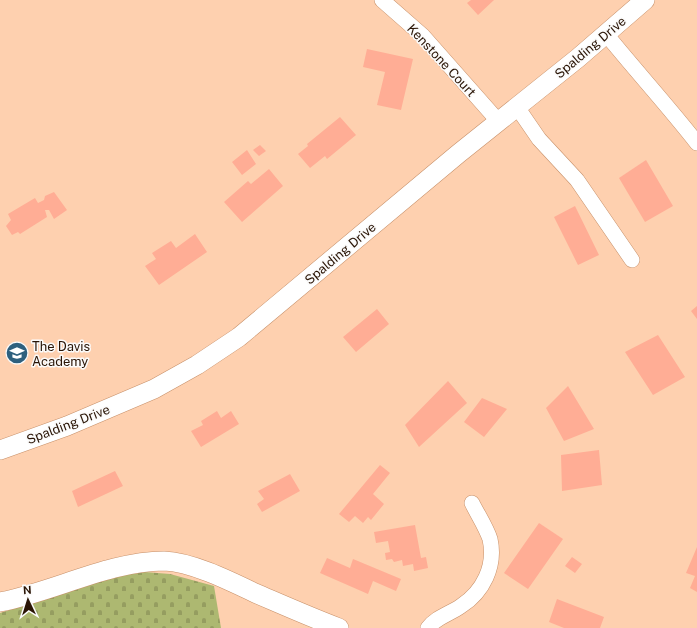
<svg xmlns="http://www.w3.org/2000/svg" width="697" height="628" font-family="'Public Sans',sans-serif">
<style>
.cemetery{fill:url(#cemetery-stones)}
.building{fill:#ffad95}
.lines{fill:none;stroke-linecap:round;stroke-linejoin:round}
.minor-casing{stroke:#c79069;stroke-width:16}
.tertiary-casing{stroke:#c79069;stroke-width:20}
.minor{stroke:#fff;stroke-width:15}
.tertiary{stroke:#fff;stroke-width:19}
.labels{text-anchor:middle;stroke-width:3;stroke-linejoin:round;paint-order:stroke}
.street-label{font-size:13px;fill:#291405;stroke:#fbfbfb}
.poi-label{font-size:13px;fill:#291405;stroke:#fbfbfb;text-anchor:start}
</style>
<defs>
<pattern id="cemetery-stones" width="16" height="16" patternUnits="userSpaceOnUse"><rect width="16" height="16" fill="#adb871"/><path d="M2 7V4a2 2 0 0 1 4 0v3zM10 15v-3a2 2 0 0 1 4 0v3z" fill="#959d60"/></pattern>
</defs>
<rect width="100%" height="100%" fill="#fed0af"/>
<!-- cemetery -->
<path class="cemetery" d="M145,572L170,574L214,586L221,628H0V613L112,577Z"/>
<!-- building -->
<path class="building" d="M471,0H494L478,15L467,3Z
M367,49L413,59L401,110L377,105L385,72L363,67Z
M340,117L356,135L327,159L325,156L310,168L298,154L308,146L307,144Z
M260,145L266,151L259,156L253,150Z
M247,150L256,164L242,175L232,162Z
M646,160L673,206L645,222L619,178Z
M269,169L283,186L242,222L224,202L248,181L251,184Z
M54,192L67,210L54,219L49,210H45L47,217L20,234L18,232L12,235L6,226L11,220L8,214L35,198L38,203L44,200L45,196Z
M575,206L599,255L578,265L554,217Z
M195,234L207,252L159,285L145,266L156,259L152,253L171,241L176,248Z
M697,306V319L691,311Z
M377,309L389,324L356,352L343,337Z
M658,335L685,377L653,395L625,352Z
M448,381L467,403L419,447L405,425Z
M568,386L594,429L564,441L546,408Z
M482,398L507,409L484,437L464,422Z
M217,411L221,418L231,411L239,424L201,447L191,431L203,425L201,421Z
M599,450L602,485L562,491L561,455Z
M380,465L390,473L373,494L384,504L371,520L368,517L363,523L355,516L349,522L339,514Z
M115,471L123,486L78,507L72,491Z
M290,474L300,491L262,512L257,504L264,499L258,491Z
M539,523L563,539L528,589L504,573Z
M415,525L421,558L426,557L428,568L414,571L413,564L403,566L402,560L394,562L392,559L386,560L385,553L390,552L388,541L376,543L374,532Z
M697,547V592L690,588L695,576L686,573Z
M572,557L582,564L575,573L565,566Z
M327,558L350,568L353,559L401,579L396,591L373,581L368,594L320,573Z
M557,599L604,617L600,628H564L549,622Z"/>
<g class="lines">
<!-- minor casing -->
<g class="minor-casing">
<path id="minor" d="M382,0L423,36L499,122
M606,34C636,71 668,106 697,143
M517,107L539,139L577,180L632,260
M428,628C436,617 450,614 461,606C483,592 496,566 490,539C486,527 478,515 472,503"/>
</g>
<!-- tertiary casing -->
<g class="tertiary-casing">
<path id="tertiary" d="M0,450L67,426L154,389L197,365L239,337L458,154L578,58L645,0
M0,602C53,592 110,561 164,561C192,562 230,581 255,593C283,605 310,617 339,628"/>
</g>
<!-- minor -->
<use href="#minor" class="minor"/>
<!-- tertiary -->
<use href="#tertiary" class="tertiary"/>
</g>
<!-- icons -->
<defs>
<g id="school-disc" transform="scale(1.15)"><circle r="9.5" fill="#2e607e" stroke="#fbfbfb"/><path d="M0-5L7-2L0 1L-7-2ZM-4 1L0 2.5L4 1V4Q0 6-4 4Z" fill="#fff"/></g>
</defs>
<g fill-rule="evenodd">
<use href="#school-disc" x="17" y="353"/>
</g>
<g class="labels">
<!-- street labels -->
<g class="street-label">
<text transform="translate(590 47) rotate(-40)" y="5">Spalding Drive</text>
<text transform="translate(442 60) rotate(47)" y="5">Kenstone Court</text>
<text transform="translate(340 253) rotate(-40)" y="5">Spalding Drive</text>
<text transform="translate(68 424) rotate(-21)" y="5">Spalding Drive</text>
</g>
<!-- poi labels -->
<g class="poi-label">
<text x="32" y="351">The Davis<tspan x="32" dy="15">Academy</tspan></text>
</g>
</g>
<!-- north arrow -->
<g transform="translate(28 600) rotate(356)" stroke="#fbfbfb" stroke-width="3" paint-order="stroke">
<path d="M0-3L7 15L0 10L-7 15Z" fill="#291405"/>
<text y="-6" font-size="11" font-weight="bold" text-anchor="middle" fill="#291405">N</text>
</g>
</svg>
